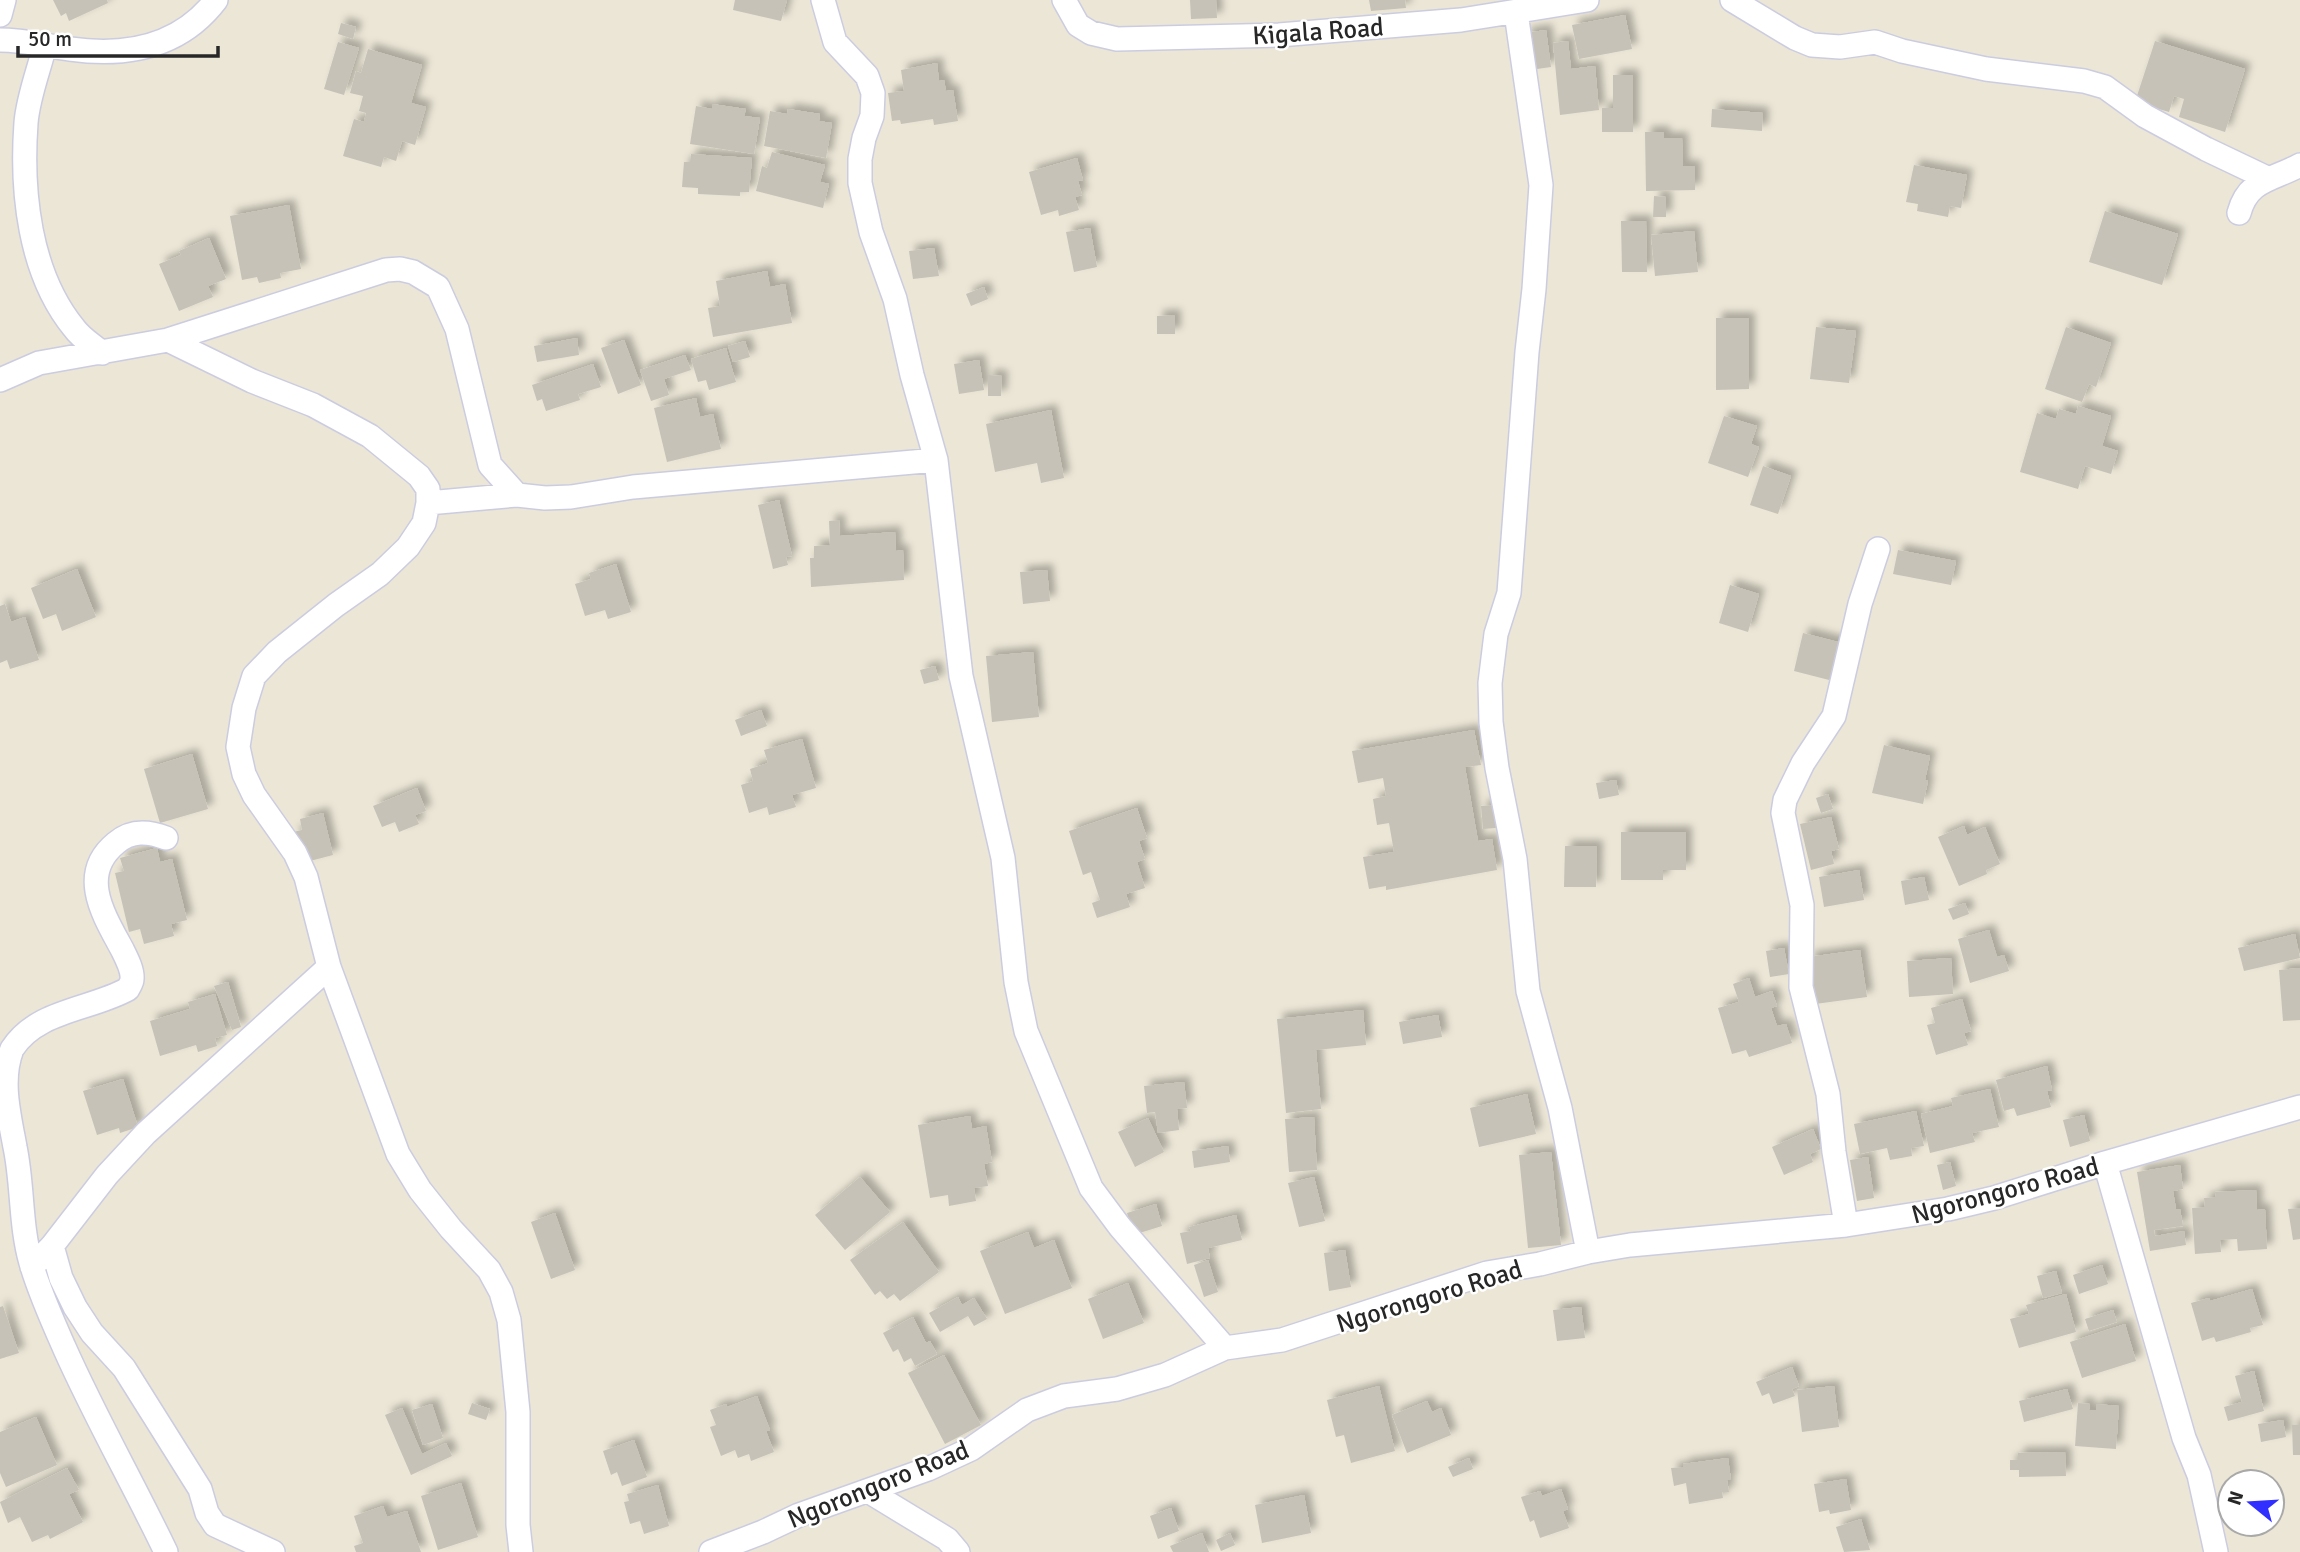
<svg xmlns="http://www.w3.org/2000/svg" width="2300" height="1552" font-family="Signika,sans-serif">
<style>
.building{fill:#c6c2b7;filter:url(#shadow)}
.lines{fill:none;stroke-linecap:round;stroke-linejoin:round}
.street-casing{stroke:#cccce1;stroke-width:26}
.street{stroke:#fff;stroke-width:23}
.labels{text-anchor:middle;stroke-width:5;stroke-linejoin:round;paint-order:stroke}
.street-label{font-size:26px;fill:#272727;stroke:#fff}
</style>
<defs>
<filter id="shadow"><feDropShadow dx="6" dy="-6" stdDeviation="3.5" flood-color="#0004"/></filter>
</defs>
<rect width="100%" height="100%" fill="#ebe6d6"/>
<!-- building -->
<path class="building" d="M53,0H107L108,3L69,21L66,13L61,16Z
M735,0H787L781,21L733,10Z
M1190,0H1216L1217,18L1191,19Z
M1369,0H1405L1406,8L1371,11Z
M1625,15L1632,49L1579,59L1572,25Z
M341,23L356,27L353,39L338,34Z
M1546,30L1551,67L1530,70L1525,33Z
M1568,41L1571,69L1595,66L1599,110L1560,115L1553,43Z
M2155,41L2245,69L2225,132L2179,117L2184,99L2174,96L2169,112L2135,102Z
M338,42L359,48L344,95L324,89Z
M368,49L422,65L411,103L426,107L415,145L402,141L396,161L384,157L381,167L343,156L354,119L364,122L366,113L359,111L363,96L350,93L356,71L361,73Z
M937,63L939,81L944,80L946,91L953,90L958,121L934,125L933,119L901,124L900,120L892,121L888,93L904,91L901,70Z
M1613,75H1633V132H1602V108H1613Z
M712,104L746,109L744,116L760,118L754,154L690,144L696,106L712,109Z
M788,109L820,114L819,121L832,123L826,158L764,146L770,111L787,114Z
M1712,109L1763,113L1762,131L1711,127Z
M1645,132H1664V138H1682L1683,166H1695V190L1646,191Z
M772,152L825,165L820,182L829,184L823,208L756,191L762,166L767,168Z
M691,154L752,158L749,192H740V196L698,194V188L682,187L684,162H690Z
M1077,158L1083,180L1078,181L1082,195L1075,197L1079,210L1059,216L1058,210L1041,215L1029,172Z
M1914,165L1967,175L1961,208L1950,206L1948,217L1917,211L1918,204L1906,202Z
M1654,196L1666,197V217H1653Z
M289,205L301,269L280,273L281,278L259,283L257,277L242,280L230,216Z
M2105,211L2178,234L2162,285L2089,262Z
M1621,221H1646L1647,272H1622Z
M1090,228L1097,267L1074,272L1066,232Z
M1694,231L1698,272L1655,276L1651,235Z
M209,238L226,279L208,286L213,297L179,311L159,264L181,255L179,251Z
M934,248L939,276L913,279L909,251Z
M767,271L770,287L785,284L792,323L713,337L708,308L720,306L716,281Z
M984,287L988,299L971,306L966,294Z
M1175,315V334H1157V316Z
M1716,318H1749V389L1716,390Z
M1816,327L1856,331L1849,383L1810,379Z
M2066,327L2111,343L2096,387L2089,384L2082,402L2045,389Z
M577,338L579,355L537,362L534,346Z
M624,340L641,385L618,394L601,348Z
M745,341L750,357L733,362L728,346Z
M726,348L736,382L709,390L706,380L698,382L691,359Z
M685,355L691,370L664,379L669,395L651,401L640,370Z
M979,360L984,390L959,394L954,364Z
M593,364L601,387L578,394L580,400L546,411L542,399L537,401L532,385Z
M988,375L1002,376L1001,396H988Z
M696,398L700,417L713,414L721,449L667,462L654,408Z
M2078,406L2111,416L2102,446L2118,451L2111,474L2085,466L2078,489L2020,472L2037,413L2056,419L2059,409L2076,414Z
M1051,410L1064,478L1041,483L1037,463L995,472L986,424Z
M1724,416L1757,426L1751,444L1759,447L1748,477L1708,463Z
M1763,466L1791,476L1778,514L1750,505Z
M779,500L792,556L786,557L788,565L773,569L758,505Z
M839,520L840,536L895,532L896,551L903,550L904,580L811,587L810,558H814V546L830,545L829,521Z
M1898,550L1956,561L1951,585L1893,574Z
M616,564L631,612L608,619L605,610L585,616L575,584L591,579L589,573Z
M77,569L96,617L62,631L56,614L43,619L31,588Z
M1047,570L1050,601L1023,604L1020,572Z
M1730,585L1759,594L1748,632L1719,623Z
M5,604L11,622L25,617L39,660L10,669L7,660L0,663V606Z
M1803,633L1842,643L1833,681L1794,671Z
M1033,652L1039,717L992,722L986,656Z
M935,666L939,680L924,684L920,670Z
M761,710L767,726L741,736L735,720Z
M1474,730L1481,765L1465,767L1478,841L1492,839L1497,870L1386,890V886L1369,889L1363,857L1394,852L1389,823L1377,825L1373,799L1386,796L1383,778L1358,783L1352,751Z
M802,739L816,788L792,795L796,807L769,815L767,807L749,813L741,785L753,781L750,769L768,763L764,750Z
M1884,745L1930,756L1925,780L1928,781L1923,804L1872,793Z
M192,754L208,809L160,823L144,769Z
M1616,780L1619,795L1599,799L1596,783Z
M417,788L426,811L415,815L419,824L399,832L395,822L382,827L373,806Z
M1828,794L1833,809L1821,813L1816,798Z
M1494,805L1496,828L1483,829L1481,806Z
M1137,808L1147,838L1139,841L1145,859L1137,862L1145,888L1126,894L1130,907L1097,918L1092,903L1100,900L1091,872L1083,875L1069,831Z
M323,813L333,855L306,862L293,832L302,830L300,819Z
M1831,817L1839,849L1831,851L1834,864L1811,870L1800,824Z
M1964,826L1967,835L1985,827L2000,864L1986,870L1987,874L1959,886L1938,837Z
M1621,832H1686V870H1663V880H1621Z
M1565,846H1597L1596,887H1564Z
M157,848L160,862L172,859L187,920L171,924L174,936L144,944L140,929L129,932L115,873L124,871L120,858Z
M1859,870L1864,900L1824,907L1819,877Z
M1924,877L1929,900L1905,905L1901,881Z
M1965,903L1969,914L1953,920L1948,909Z
M1989,930L1997,957L2004,955L2009,971L1970,983L1958,939Z
M2295,934L2300,958L2244,971L2238,948Z
M1784,948L1789,974L1770,977L1766,951Z
M1860,950L1867,997L1815,1004L1808,957Z
M1951,958L1953,994L1909,997L1907,961Z
M2300,968V1020L2283,1021L2279,970Z
M1749,978L1755,997L1772,991L1777,1006L1771,1008L1777,1026L1786,1024L1792,1043L1749,1057L1746,1050L1732,1054L1718,1008L1739,1002L1733,984Z
M228,982L241,1027L232,1030L214,986Z
M215,994L227,1035L215,1038L217,1046L198,1052L196,1045L160,1056L150,1021L190,1009L188,1002Z
M1962,999L1971,1031L1964,1033L1968,1045L1936,1055L1927,1025L1935,1023L1931,1008Z
M1363,1010L1366,1045L1316,1050L1321,1109L1286,1113L1277,1019Z
M1438,1015L1442,1037L1403,1044L1399,1022Z
M2047,1066L2052,1090L2047,1091L2051,1107L2017,1116L2014,1108L2004,1111L1996,1080Z
M123,1079L138,1127L120,1133L119,1128L97,1135L83,1091Z
M1184,1082L1187,1108L1177,1109L1179,1130L1158,1133L1155,1112L1147,1113L1144,1086Z
M1990,1089L1999,1127L1972,1133L1975,1142L1930,1153L1921,1114L1953,1106L1951,1098Z
M1527,1094L1536,1134L1479,1147L1470,1108Z
M1916,1111L1924,1146L1911,1148L1912,1156L1890,1160L1887,1148L1860,1154L1854,1124Z
M2084,1115L2090,1141L2070,1147L2063,1120Z
M970,1116L972,1129L986,1126L992,1162L984,1164L988,1186L974,1188L976,1201L949,1206L948,1195L930,1198L918,1125Z
M1314,1117L1317,1170L1289,1172L1285,1119Z
M1148,1118L1164,1152L1135,1167L1118,1132Z
M1813,1129L1821,1149L1810,1154L1813,1162L1784,1175L1772,1147Z
M1228,1146L1230,1162L1194,1168L1192,1151Z
M1551,1152L1561,1245L1528,1248L1519,1155Z
M1868,1157L1874,1198L1857,1201L1850,1160Z
M1950,1162L1956,1186L1943,1190L1937,1165Z
M2180,1165L2183,1189L2173,1191L2176,1209H2180L2183,1226L2154,1230L2155,1236L2184,1231L2186,1245L2150,1251L2137,1172Z
M860,1177L890,1212L845,1250L815,1215Z
M1314,1177L1325,1221L1299,1227L1288,1183Z
M2256,1190L2257,1210L2265,1209L2267,1249L2238,1251L2237,1239L2220,1240L2221,1252L2195,1254L2192,1208L2205,1207L2204,1198L2216,1197L2215,1192Z
M1156,1204L1162,1226L1133,1235L1127,1213Z
M2300,1208V1239L2293,1240L2288,1209Z
M555,1213L575,1270L551,1279L531,1222Z
M1236,1215L1242,1240L1208,1248L1210,1258L1187,1264L1180,1233L1191,1231L1189,1227Z
M903,1222L939,1272L900,1301L894,1294L887,1299L880,1291L875,1295L850,1260Z
M1028,1232L1034,1248L1054,1240L1072,1288L1005,1314L980,1251Z
M1345,1250L1351,1287L1329,1291L1324,1253Z
M1208,1260L1218,1292L1204,1297L1194,1265Z
M2102,1265L2108,1284L2079,1294L2073,1275Z
M2056,1271L2062,1293L2043,1298L2037,1276Z
M1128,1283L1144,1323L1103,1339L1088,1299Z
M2252,1289L2263,1325L2250,1328L2251,1332L2216,1342L2214,1337L2202,1341L2191,1303L2209,1298L2210,1301Z
M2066,1294L2076,1332L2019,1348L2010,1319L2029,1314L2026,1305Z
M958,1297L962,1305L974,1298L987,1319L974,1326L968,1316L940,1332L929,1313Z
M3,1306L19,1353L0,1359V1307Z
M1581,1307L1585,1338L1557,1341L1553,1310Z
M2113,1310L2117,1322L2089,1331L2085,1319Z
M913,1317L926,1343L930,1341L937,1354L915,1366L911,1358L904,1362L898,1349L893,1352L883,1333Z
M2125,1324L2136,1361L2082,1378L2070,1342Z
M944,1355L981,1425L945,1444L908,1373Z
M1792,1367L1799,1386L1792,1389L1795,1396L1773,1404L1769,1393L1762,1396L1756,1382Z
M2254,1371L2264,1411L2228,1421L2224,1407L2242,1402L2235,1376Z
M1379,1386L1395,1451L1351,1463L1344,1435L1336,1437L1327,1400Z
M1834,1386L1839,1427L1802,1432L1797,1390Z
M2067,1389L2073,1409L2024,1422L2019,1401Z
M757,1396L770,1430L766,1431L774,1452L751,1461L749,1454L738,1458L735,1450L721,1456L710,1427L716,1425L710,1410L726,1404L727,1407Z
M1427,1401L1432,1412L1441,1408L1451,1435L1407,1453L1392,1415Z
M472,1403L490,1409L486,1420L468,1414Z
M2078,1403L2090,1404L2089,1410H2096V1404L2119,1406L2116,1449L2075,1446Z
M432,1404L443,1438L423,1445L412,1410Z
M402,1408L422,1454L446,1443L452,1456L411,1475L385,1415Z
M36,1417L57,1465L6,1487L0,1473V1432Z
M2283,1420L2286,1437L2261,1442L2258,1424Z
M2292,1425H2300V1455H2293Z
M634,1440L647,1477L622,1486L617,1472L611,1475L603,1451Z
M2065,1452L2066,1476L2019,1477V1470H2010V1460H2018V1453Z
M1469,1458L1473,1469L1453,1477L1448,1467Z
M1728,1458L1731,1480H1727L1729,1492H1722L1723,1498L1689,1504L1686,1483L1674,1486L1671,1468L1683,1467V1464Z
M67,1468L79,1490L69,1494L83,1522L50,1539L48,1535L32,1542L20,1517L8,1523L0,1502Z
M1846,1479L1851,1510L1830,1514L1829,1510L1819,1512L1814,1484Z
M461,1483L478,1537L438,1550L421,1496Z
M658,1485L669,1526L644,1534L640,1521L630,1524L624,1502L629,1501L627,1494Z
M1561,1489L1568,1509L1563,1511L1569,1528L1540,1538L1534,1520L1530,1522L1521,1497L1540,1491L1542,1496Z
M1304,1495L1311,1533L1262,1543L1255,1505Z
M383,1506L387,1517L407,1511L421,1552H356L354,1546L363,1543L354,1516Z
M1171,1508L1179,1531L1158,1539L1150,1516Z
M1861,1519L1870,1550L1844,1552L1836,1527Z
M1202,1533L1209,1552H1173L1170,1546Z
M1230,1533L1235,1545L1221,1551L1216,1540Z"/>
<g class="lines">
<!-- street casing -->
<g class="street-casing">
<path id="street" d="M823,0L835,42L867,76L873,93L872,116L864,138L860,159V183L871,232L895,299L912,375L936,460L961,676L1003,858L1016,982L1026,1031L1091,1188L1120,1227L1225,1348
M1064,0L1078,25L1091,33L1117,39L1279,35L1461,20L1587,0
M1732,0L1795,38L1812,45L1840,47L1875,42L1902,51L1986,69L2084,81L2105,87L2145,116L2206,149L2269,179
M1516,13L1541,185L1534,289L1527,352L1509,593L1496,634L1490,683L1491,722L1497,768L1515,859L1528,991L1560,1108L1588,1252
M0,15L4,0
M0,40C24,40 46,46 70,49C127,57 180,47 216,0
M45,45C39,70 28,97 26,123C21,191 29,273 74,328C81,338 93,345 102,353
M2239,213C2248,179 2273,180 2300,165
M168,340L252,381L313,405L370,436L419,476L428,489V503L424,523L408,547L380,574L336,605L277,652L254,676L244,708L238,747L244,774L254,795L295,853L306,877L329,967L398,1154L420,1190L451,1229L489,1270L501,1292L509,1320L518,1412V1525L521,1552
M0,380L39,363L168,340L386,270L400,269L413,272L438,287L457,329L490,465L517,495L545,498L571,497L633,487L936,460
M428,503L517,495
M166,838C148,831 131,830 116,843C78,874 103,914 122,949C126,957 133,970 132,979C132,983 129,986 128,989C90,1010 37,1010 12,1049C0,1080 9,1114 15,1147C23,1185 20,1225 31,1263C39,1291 52,1320 64,1347C95,1417 133,1483 166,1552
M2105,1163L2184,1438L2199,1475L2216,1552
M1846,1225L1834,1152L1828,1094L1801,987L1802,905L1783,813L1785,800L1803,763L1834,716L1860,604L1878,549
M52,1246L61,1278L75,1307L92,1333L124,1368L200,1489L207,1513L215,1525L273,1552
M32,1267L52,1246L107,1175L146,1133L329,967
M868,1491L947,1539L958,1552
M711,1552L763,1532L799,1515L928,1469L971,1449L1027,1410L1064,1396L1117,1389L1165,1375L1225,1348L1282,1340L1487,1273L1540,1264L1588,1252L1630,1245L1846,1225L1948,1209L1994,1198L2105,1163L2300,1107"/>
</g>
<!-- street -->
<use href="#street" class="street"/>
</g>
<g class="labels">
<!-- street labels -->
<g class="street-label">
<text transform="translate(1318 31) rotate(-4)" y="9">Kigala Road</text>
<text transform="translate(2005 1190) rotate(-15)" y="9">Ngorongoro Road</text>
<text transform="translate(1429 1296) rotate(-17)" y="9">Ngorongoro Road</text>
<text transform="translate(878 1484) rotate(-22)" y="9">Ngorongoro Road</text>
</g>
</g>
<!-- north arrow -->
<g transform="translate(2251 1503) rotate(288)"><circle r="33" fill="#ffffff" stroke="#a9a9a9" stroke-width="2"/>
<path d="M0-5L12 26L0 18L-12 26Z" fill="#312fff"/>
<text y="-10" font-size="19" font-weight="bold" text-anchor="middle" fill="#272727">N</text>
</g>
<!-- scale -->
<path d="M18 46v10h200v-10" fill="none" stroke="#272727" stroke-width="3.5"/>
<text x="28" y="46" font-size="21" fill="#272727" stroke="#ffffff" stroke-width="5" paint-order="stroke">50 m</text>
</svg>
